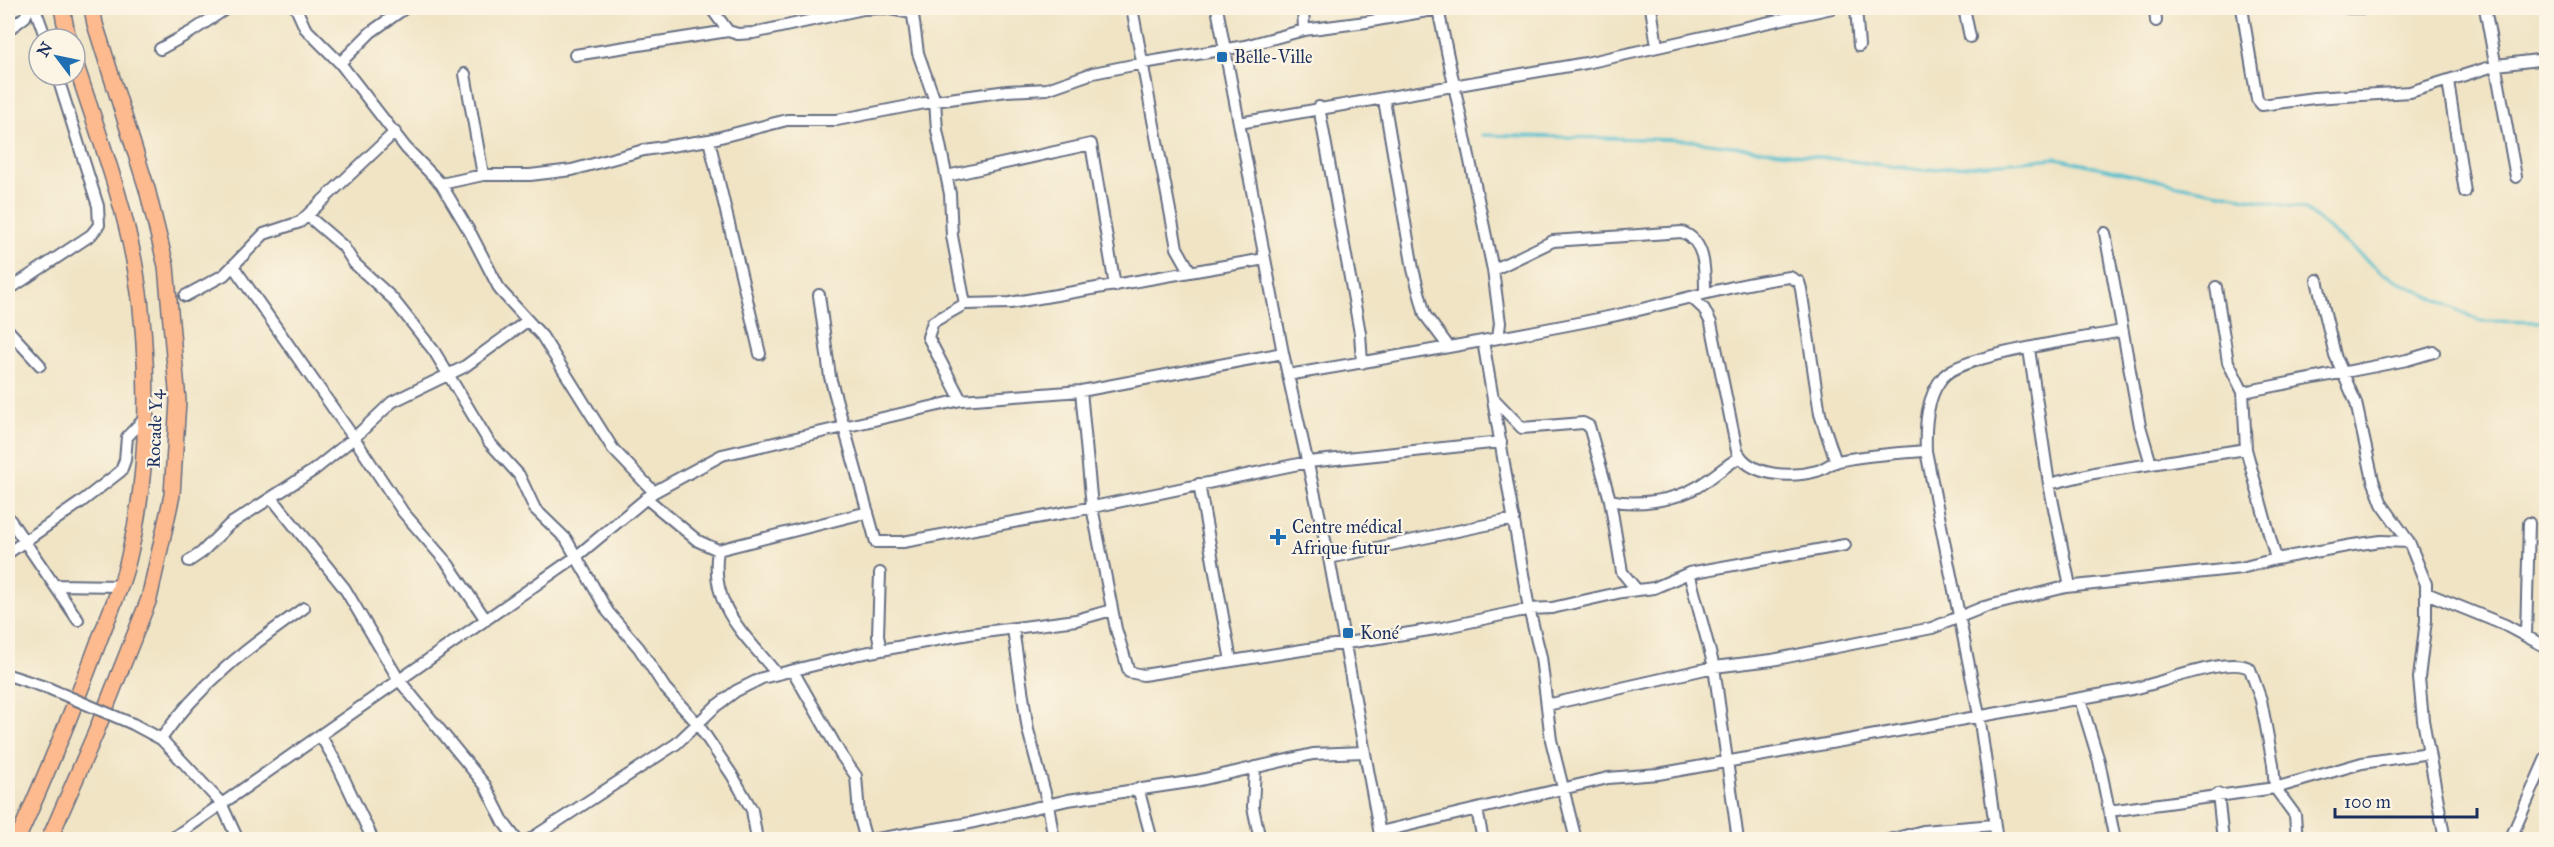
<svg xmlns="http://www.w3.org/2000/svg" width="2554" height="847" font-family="'IM FELL Great Primer',serif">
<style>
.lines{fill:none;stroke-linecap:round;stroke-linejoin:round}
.stream{stroke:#53bece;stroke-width:3}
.minor-casing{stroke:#666e82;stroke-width:14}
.highway-casing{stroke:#666e82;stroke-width:18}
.minor{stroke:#fff;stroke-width:10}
.highway{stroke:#fcba8e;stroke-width:15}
.minor-bridge-casing{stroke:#666e82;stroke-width:14;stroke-linecap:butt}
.minor-bridge{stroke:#fff;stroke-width:10}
.poi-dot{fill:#1f6fb2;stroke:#fcf5e5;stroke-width:2}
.labels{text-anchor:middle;stroke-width:4.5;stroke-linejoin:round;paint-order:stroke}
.poi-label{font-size:18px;fill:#1b2f5e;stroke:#fcf5e5;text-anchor:start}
.street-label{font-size:18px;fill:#1b2f5e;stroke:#fcf5e5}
</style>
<rect width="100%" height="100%" fill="#fcf5e5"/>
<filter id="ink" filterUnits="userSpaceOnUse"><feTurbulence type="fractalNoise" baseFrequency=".0167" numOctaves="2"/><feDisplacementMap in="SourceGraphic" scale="12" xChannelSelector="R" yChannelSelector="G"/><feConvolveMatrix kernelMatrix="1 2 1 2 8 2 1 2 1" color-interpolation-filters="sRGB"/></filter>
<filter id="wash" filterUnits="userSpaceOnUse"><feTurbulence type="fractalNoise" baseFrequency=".008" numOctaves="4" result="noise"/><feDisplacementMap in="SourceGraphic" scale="24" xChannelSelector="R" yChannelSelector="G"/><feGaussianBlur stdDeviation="1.35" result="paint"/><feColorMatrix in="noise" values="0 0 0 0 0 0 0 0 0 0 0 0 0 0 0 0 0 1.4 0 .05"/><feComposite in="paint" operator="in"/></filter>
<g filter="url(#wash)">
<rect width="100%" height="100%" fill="#f0e4c5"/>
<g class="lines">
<!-- stream -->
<path class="stream" d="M1482,135L1685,140L1922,170L2056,158L2178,185L2305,209L2382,273L2480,321L2546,322"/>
</g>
</g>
<g filter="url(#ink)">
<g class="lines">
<!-- minor casing -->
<g class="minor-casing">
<path id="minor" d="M35,8L46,39
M296,8L305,28L340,63L406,148L441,184L471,234L500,290L542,336L613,449L654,492
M711,8L728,31
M912,8L918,53L935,101L937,130L950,194L952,236L965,304
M1132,8L1177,248L1190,271
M1217,8L1283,353L1329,558L1381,840
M1303,8L1304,30
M1651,8L1657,46
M1856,8L1859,46
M1964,8L1970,37
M2155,8L2156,21
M2242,8L2257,99L2262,105L2314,98L2410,92L2497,65L2546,59
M2348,8H2376
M2485,8L2516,177
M1438,9L1493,270L1500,323L1498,338
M8,30L25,17L29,8
M160,49L191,32L227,8
M575,55L728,31L738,34L753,33L863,9L884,8L912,13
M340,63L371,32L405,8
M465,74L483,175
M2448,81L2465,192
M1384,100L1413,269L1425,315L1449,347
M1319,107L1360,333L1362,363
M1239,123L1586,63L1832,8
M709,140L760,354
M947,176L1091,144L1115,286
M441,184L483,175H530L572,170L644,150L709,140L787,120H837L935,101L1007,91L1047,89L1093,73L1143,63L1245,46L1304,30L1366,22L1444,8
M308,216L343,246L354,263L392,298L434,351L489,442L519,475L535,509L566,539L608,612L639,648L665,688L697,723L732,775L752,810L757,840
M2105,233L2140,426L2151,464
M233,266L354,438L403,512L448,564L486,620
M1493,270L1553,241L1682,232C1706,241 1705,271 1705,292
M2317,280L2335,355L2356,403L2373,480L2382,504L2409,542L2426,584V620L2419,678L2423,720L2445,840
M2216,287L2228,362L2243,392L2246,449L2276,559
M8,290L91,235L99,225L98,206L57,75
M819,295L830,377L876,542H903L1074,511L1308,462L1501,442
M185,296L224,275L264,234L300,222L395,132
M1691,297L1704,309L1711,323L1737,451C1750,477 1792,478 1817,471C1824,469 1831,463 1838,461C1866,455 1898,453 1926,451
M8,330L40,365
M1483,341L1529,609L1541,657L1551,740L1576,840
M2029,349L2049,484L2070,586
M1288,375C1393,357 1499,339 1603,318C1666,305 1727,285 1790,277L1799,282L1801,289L1820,414L1836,462
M1081,391L1092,507L1116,629L1129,672L1143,675L1442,628L1529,609L1552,608L1622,592L1654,588L1689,573L1714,667L1738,840
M2243,392L2407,360L2434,352
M1494,399L1522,428L1583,423L1589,426L1610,500L1622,572L1636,589
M961,400L928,337L933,322L965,304L1010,303L1265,259
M1199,484L1231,661
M2049,484L2094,473L2246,449
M272,498L345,589L399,680L485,785L504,823L517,840
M646,498L698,541L718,550L868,512
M1610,500C1636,506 1674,501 1697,487C1712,478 1725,466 1740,457
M8,517L78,620
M718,550C709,606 744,633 776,673
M8,553L81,502L121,471L125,460L127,437L145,418
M1329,558L1514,519
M189,561L201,553L229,525L314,470L354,438L392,402L464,367L527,321
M880,573L878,636L881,650
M1689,573L1845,545
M55,585L120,586
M2426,593L2505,625L2546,647
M1013,629L1028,730L1048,804L1054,840
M2526,635L2529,523
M793,671L841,755L856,776L859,815L866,840
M8,675L48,688
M2080,699L2099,761L2115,840
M1547,705L1714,667L1772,660L1932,628L1984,607L2066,587L2241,568L2276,559L2353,545L2381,541L2409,542
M133,724L161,739L184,763L221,803L238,840
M320,735L336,762L373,840
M161,739C199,684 250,646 304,608
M1255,767L1253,807L1260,840
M1138,788L1152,840
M2218,794L2223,840
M1477,810L1483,840
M2109,811L2275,788L2362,763L2429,753
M1380,832L1608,778L1658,774C1816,745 1974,717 2132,689C2156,685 2231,654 2250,669L2261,700L2273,764L2275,788L2295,815L2297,840
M170,840L577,556L654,492L722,455L961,400L1081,391L1283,353
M529,840L676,744L716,706L736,691L762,678L859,654L969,634L1076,620L1112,610
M871,840L970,823L1068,800L1196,781L1313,754L1364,752
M1889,840L1923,831L1994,825
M1997,840L1979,715L1926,451C1925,427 1926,395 1944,376C1964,354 2087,338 2122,331
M2510,840L2546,758"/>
</g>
<!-- highway casing -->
<g class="highway-casing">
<path id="highway" d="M62,8L68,39
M17,840C47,773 75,706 100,638C111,610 124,581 130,552C150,468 150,356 136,272C124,200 97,131 75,62
M49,840L96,732L149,599L172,495L178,401L166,266L147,189L95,24L92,8"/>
</g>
<!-- minor -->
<use href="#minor" class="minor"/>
<!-- highway -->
<use href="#highway" class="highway"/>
<!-- minor-bridge casing -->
<g class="minor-bridge-casing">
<path id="minor-bridge" d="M48,688L133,724"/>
</g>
<!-- minor-bridge -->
<use href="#minor-bridge" class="minor-bridge"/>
</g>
</g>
<!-- markers -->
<g class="poi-dot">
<rect x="1216" y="51" width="12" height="12" rx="3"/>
<path d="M1275 528h6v6h6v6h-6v6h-6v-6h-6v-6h6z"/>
<rect x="1342" y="627" width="12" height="12" rx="3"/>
</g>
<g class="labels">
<!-- poi labels -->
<g class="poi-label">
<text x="1234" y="63">Belle-Ville</text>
<text x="1292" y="533">Centre médical<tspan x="1292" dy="21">Afrique futur</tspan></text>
<text x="1360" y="639">Koné</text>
</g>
<!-- street labels -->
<g class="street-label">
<text transform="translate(155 429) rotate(-88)" y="6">Rocade Y4</text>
</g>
</g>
<!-- margin -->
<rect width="2554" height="847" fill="none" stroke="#fcf5e5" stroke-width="30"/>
<!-- north arrow -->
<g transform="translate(57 57) rotate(302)"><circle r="28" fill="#fcf5e5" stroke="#a2a6af" stroke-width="1.5"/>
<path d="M0-4.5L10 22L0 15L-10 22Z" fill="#1f6fb2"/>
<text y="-9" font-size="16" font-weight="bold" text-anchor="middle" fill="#1b2f5e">N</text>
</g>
<!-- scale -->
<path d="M2335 808v9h142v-9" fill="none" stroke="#1b2f5e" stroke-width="3"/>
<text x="2344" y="808" font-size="18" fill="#1b2f5e" stroke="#fcf5e5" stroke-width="4.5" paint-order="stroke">100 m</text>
</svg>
